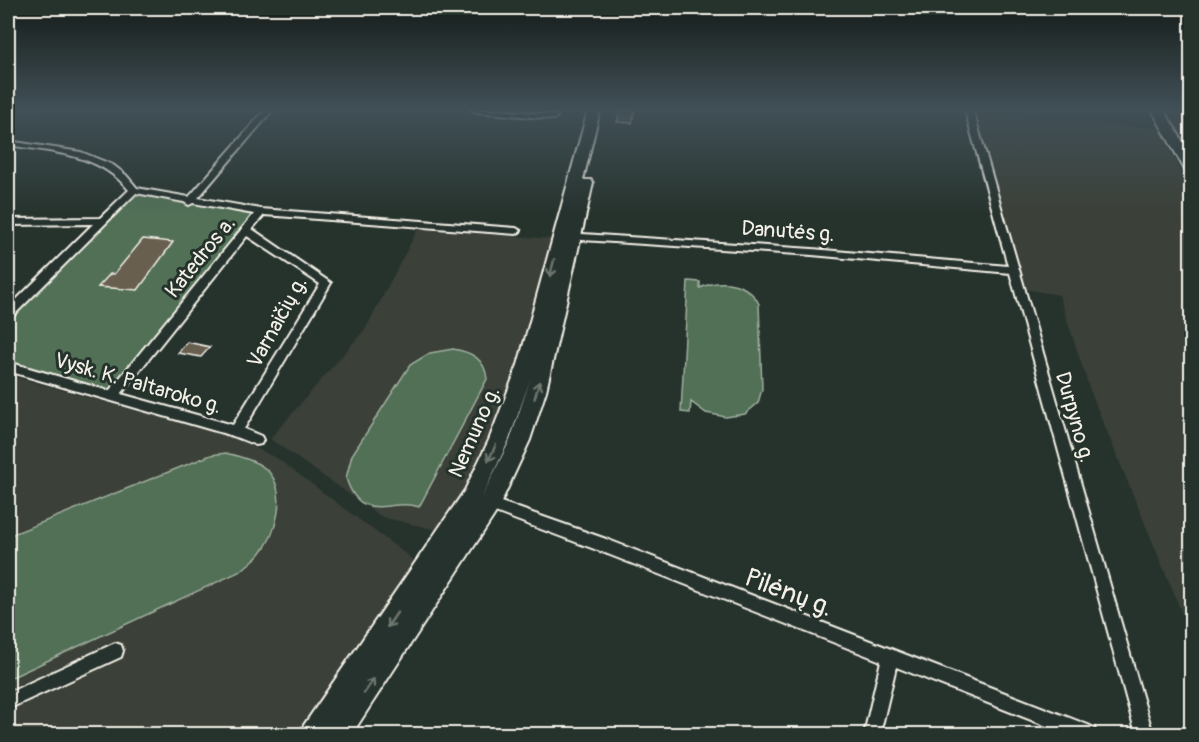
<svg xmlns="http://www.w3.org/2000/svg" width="1199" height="742" font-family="Pangolin,sans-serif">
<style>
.built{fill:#3a4038}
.green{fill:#516f57;stroke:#a2b0a0;stroke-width:1.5}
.building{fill:#675e50;stroke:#f4f1e8;stroke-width:1.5}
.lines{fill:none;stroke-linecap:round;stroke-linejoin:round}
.minor-casing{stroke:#f4f1e8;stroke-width:4}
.secondary-casing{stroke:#f4f1e8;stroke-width:4}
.minor{fill:#26332d;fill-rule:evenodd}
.secondary{fill:#26332d;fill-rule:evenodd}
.oneway{stroke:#6e766e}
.labels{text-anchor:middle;stroke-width:6;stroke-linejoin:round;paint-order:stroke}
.street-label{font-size:21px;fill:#f4f1e8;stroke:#26332d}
.near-street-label{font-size:26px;fill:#f4f1e8;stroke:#26332d}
</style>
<rect width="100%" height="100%" fill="#26332d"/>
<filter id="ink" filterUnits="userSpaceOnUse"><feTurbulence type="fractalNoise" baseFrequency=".0167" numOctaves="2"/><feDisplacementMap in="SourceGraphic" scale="12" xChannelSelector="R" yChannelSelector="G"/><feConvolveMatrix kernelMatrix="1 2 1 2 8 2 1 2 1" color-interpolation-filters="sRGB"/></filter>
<g filter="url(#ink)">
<!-- built -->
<path class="built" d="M8,110H38L8,132Z
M1167,110H1191V154Z
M973,113L1159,128L1191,189V624L1186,623L1091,393L1059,295L1024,289Z
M418,229L553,239L519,369L505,408L471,480L441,531L382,517L270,439L366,328Z
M8,375L235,438L278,459L419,564L301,734H8Z"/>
<!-- green -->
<path class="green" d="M134,190L261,212L113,395L8,367V314Z
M688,281L700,282V288C721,278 748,282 759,304L762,389L758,403L745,414L726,417L706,413L691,402L690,413L681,412Z
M453,349C472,352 485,359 487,379L419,507C391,497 361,526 346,478L352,455L410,365L430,353Z
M226,453C240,457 259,461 269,472C288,494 276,536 259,555C253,561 247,565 241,571L8,679V536L211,455Z"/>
<!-- building -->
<path class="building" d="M620,110H635L632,123L617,122Z
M143,239L173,242L138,290L98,287L110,274H114Z
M187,342L210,347L201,357L178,353Z"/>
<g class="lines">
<!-- minor casing -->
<g class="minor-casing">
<path id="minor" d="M265,110H273L198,198L261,209L516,228L521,231L516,234L264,215L252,229L331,283L244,429L261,436L263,440L261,444L256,445L233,436L8,371V362L109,391L254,214L193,203L189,205L184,202L136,193L12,317L8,318V308L93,224L8,225V219L100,218L129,190C99,153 51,152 8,145V141L81,152L113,165L126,175L137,188L189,197ZM247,236L320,284L233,425L121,394Z
M472,110H501L553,115L557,117L553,119L476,112Z
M965,110H973L1153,734H1136L1010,273L812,255L567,239L562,236L567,233L812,249L1008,266Z
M484,496L606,539L1088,725L1094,728L1097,734H1067L896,667L880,734H864L881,661L605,553L479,506L477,502L479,498Z
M115,643L121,645L123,651L121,657L8,709V693Z"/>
</g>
<!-- secondary casing -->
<g class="secondary-casing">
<path id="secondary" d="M588,110H600L583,180H591L593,183L546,391L530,440L497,511L352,734H300L304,725L465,490L489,440L518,365ZM530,380L510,440L481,499L509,440Z
M1152,110H1164L1192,157V174L1185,170Z"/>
</g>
<!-- minor -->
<use href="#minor" class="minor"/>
<!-- secondary -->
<use href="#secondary" class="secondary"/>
</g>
<!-- one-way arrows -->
<defs><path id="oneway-shaft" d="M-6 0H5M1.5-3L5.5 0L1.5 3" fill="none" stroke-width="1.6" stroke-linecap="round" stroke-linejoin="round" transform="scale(1.5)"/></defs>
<g class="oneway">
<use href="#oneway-shaft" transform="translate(552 268) rotate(104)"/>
<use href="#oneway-shaft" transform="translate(537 390) rotate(-74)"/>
<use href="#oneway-shaft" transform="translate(492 453) rotate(115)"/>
<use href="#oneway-shaft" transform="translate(392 620) rotate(124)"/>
<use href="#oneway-shaft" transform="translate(369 686) rotate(-56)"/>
</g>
</g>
<!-- sky -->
<linearGradient id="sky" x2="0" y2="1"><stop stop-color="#151c19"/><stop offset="0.51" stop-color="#415057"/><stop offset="1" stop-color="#415057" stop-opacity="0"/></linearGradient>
<rect width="1199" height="214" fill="url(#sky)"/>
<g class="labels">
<!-- street labels -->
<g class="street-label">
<text transform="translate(788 231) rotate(4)" y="7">Danutės g.</text>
<text transform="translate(200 257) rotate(-51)" y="7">Katedros a.</text>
<text transform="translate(277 322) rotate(-61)" y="7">Varnaičių g.</text>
<text transform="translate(138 383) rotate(16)" y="7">Vysk. K. Paltaroko g.</text>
<text transform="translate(1075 417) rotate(74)" y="7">Durpyno g.</text>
<text transform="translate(474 432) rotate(-66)" y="7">Nemuno g.</text>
</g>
<!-- near-street labels -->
<g class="near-street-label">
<text transform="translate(789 592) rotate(21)" y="9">Pilėnų g.</text>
</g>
</g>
<!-- margin -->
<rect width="1199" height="742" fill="none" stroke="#26332d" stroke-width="30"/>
<rect x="15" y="15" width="1169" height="712" fill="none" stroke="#f4f1e8" stroke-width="2" filter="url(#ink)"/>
</svg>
